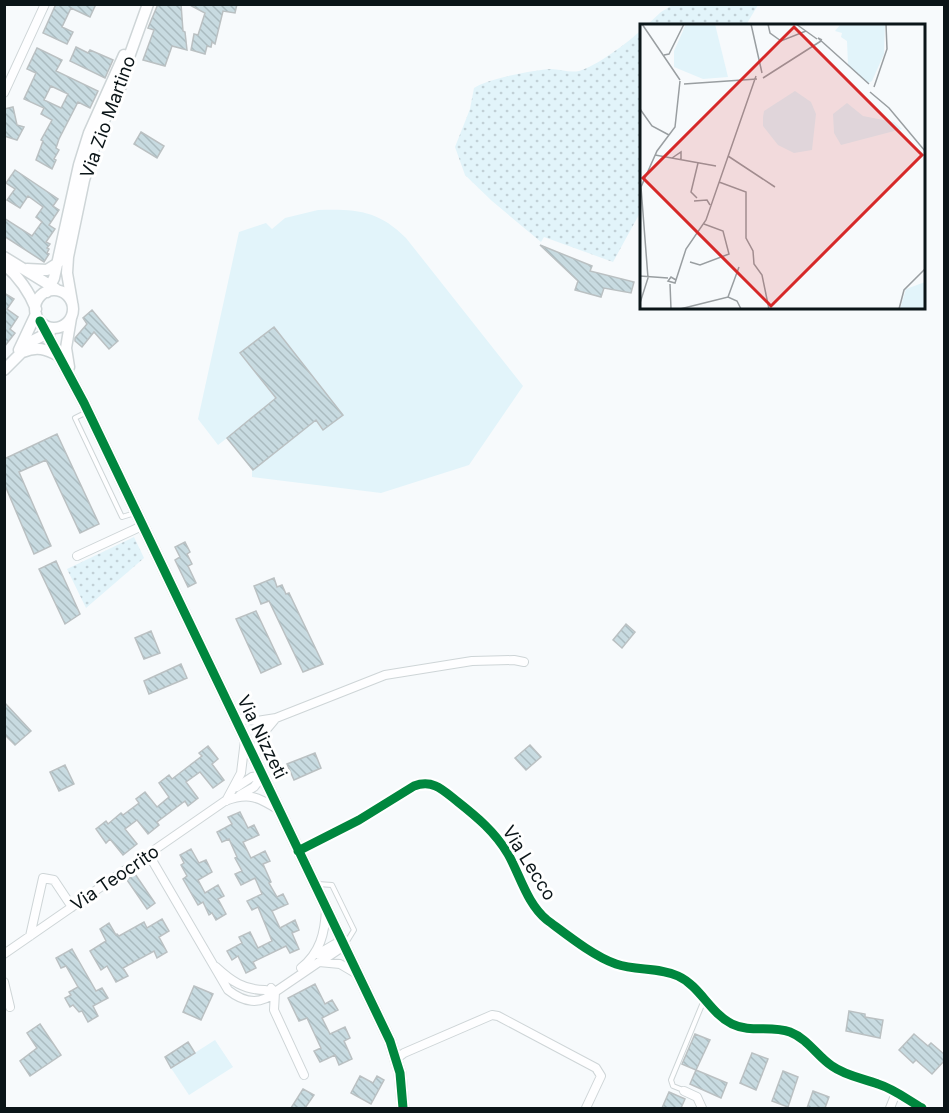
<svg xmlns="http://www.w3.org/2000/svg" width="949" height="1113" font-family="Inter,sans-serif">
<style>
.grass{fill:url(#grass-dots)}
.pitch{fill:#e2f4fa}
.building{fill:url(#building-back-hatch);stroke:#bac0c2;stroke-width:1.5;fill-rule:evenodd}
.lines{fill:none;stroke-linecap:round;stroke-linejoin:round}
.service-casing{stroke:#ced5d7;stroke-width:6}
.minor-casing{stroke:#ced5d7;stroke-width:10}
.tertiary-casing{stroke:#ced5d7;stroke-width:13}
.service{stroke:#fefeff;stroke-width:4}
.minor{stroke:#fefeff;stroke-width:8}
.tertiary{stroke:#fefeff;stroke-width:10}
.cycleway-casing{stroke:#fff;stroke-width:13}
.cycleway{stroke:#00873e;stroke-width:9}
.labels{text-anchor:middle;stroke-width:6;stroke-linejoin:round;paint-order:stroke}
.street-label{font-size:18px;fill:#0b1518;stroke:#fff}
.inset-road{fill:none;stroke:#999ea1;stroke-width:1.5}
.view{fill:#d62828;fill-opacity:0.15;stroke:#d62828;stroke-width:3}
.inset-edge{fill:none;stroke:#0b1518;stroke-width:3}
</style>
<defs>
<pattern id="grass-dots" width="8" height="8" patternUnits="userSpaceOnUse" patternTransform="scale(1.5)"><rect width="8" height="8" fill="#e2f4fa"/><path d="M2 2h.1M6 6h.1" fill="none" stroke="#c1d0d6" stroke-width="1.8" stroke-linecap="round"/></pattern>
<pattern id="building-back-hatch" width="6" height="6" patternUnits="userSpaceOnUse" patternTransform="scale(1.5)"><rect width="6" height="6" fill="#c8dbe1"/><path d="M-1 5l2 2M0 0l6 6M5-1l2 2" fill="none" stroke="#aabbc0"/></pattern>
</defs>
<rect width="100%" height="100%" fill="#f7fafc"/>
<!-- grass -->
<path class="grass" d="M674,4H758V5L746,25H647L661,12Z
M641,30V211L613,262L544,237L541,242L492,201L465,175L455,147L470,109L474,88C486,79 534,70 551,69C560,69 569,73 579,71C595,67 629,42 641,30Z
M134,537L144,558L86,608L67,569Z"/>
<!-- pitch -->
<path class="pitch" d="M318,210C356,209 378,210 406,238L523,386L469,465L381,493L252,477V470L227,438L218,445L198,419L239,232L266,223L272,229L285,218Z
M215,1040L233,1067L189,1095L171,1068Z"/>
<!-- building -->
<path class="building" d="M56,4H96L90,17L71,8L62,27L73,32L67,44L43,33Z
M158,4H181L183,31L185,32L187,50L172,46L165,66L143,60L154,30L148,28Z
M188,4H237L235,13L223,11L215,44L212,42L211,47L207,46L205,54L191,50L194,34L198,35L205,13Z
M76,47L88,53L90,50L113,60L105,78L70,61Z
M37,48L62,60L56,71L98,91L90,108L78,102L59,139L56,148L59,150L54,159L56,160L52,169L36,160L43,141L41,140L52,120L41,114L44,108L24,99L36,73L27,69ZM51,86L68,94L61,108L44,100Z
M13,107L17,125L24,127L17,140L4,136V109Z
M141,132L164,146L157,158L134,144Z
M15,170L58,199L53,206L59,210L49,225L55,229L46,242L50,244L47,248L49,249L47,253L49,254L44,262L4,236V218L32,236L42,222L36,217L43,207L28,196L20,208L7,200L15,189L6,183Z
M540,245L592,266L590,271L634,282L631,293L604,288L601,297L575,290L578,281Z
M4,293L14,299L7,309L18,317L10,329L15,333L4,347Z
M92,310L118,341L109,349L94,332L82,347L75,341V338L87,324L83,318Z
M274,327L343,415L323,430L316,420L253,470L227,438L276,398L240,353Z
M57,434L99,524L80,533L46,460L19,472L51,546L34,554L4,483V459Z
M185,542L190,552L187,554L192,564L188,566L196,583L188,587L175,560L180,557L175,547Z
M56,561L80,614L65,624L39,569Z
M274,578L277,587L282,585L286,594L289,593L323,664L303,672L269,601L261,604L254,586Z
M256,611L281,664L261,673L236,619Z
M626,624L635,632L622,648L613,640Z
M151,631L160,653L144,659L135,638Z
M181,664L187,678L149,694L144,681Z
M4,702L31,731L15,745L4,734Z
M530,745L541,757L526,770L515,758Z
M208,746L218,759L212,764L224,780L213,788L200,772L186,782L198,798L188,806L185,801L157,822L159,825L148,834L137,820L125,829L137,844L123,855L110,839L106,843L96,829L106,821L108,824L121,813L123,815L139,803L136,799L145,792L157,807L169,797L159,783L169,775L172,779L185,769L202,756L199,753Z
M315,753L321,768L294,780L287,764Z
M65,765L74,784L59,791L50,772Z
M240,812L248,828L254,825L259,835L243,842L251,858L265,851L270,861L263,864L271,882L269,883L277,897L283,894L288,904L272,911L280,928L295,920L299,930L292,933L299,949L290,953L286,946L253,962L256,968L246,973L238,956L232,960L227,951L242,943L239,937L250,932L258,948L272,941L258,907L252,910L247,901L262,894L255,878L241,885L235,874L242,871L235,858L237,857L229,839L222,842L217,832L232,824L228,817Z
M191,849L199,863L206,860L212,872L198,880L205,893L218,885L224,896L218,899L226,914L216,920L212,913L209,915L203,902L198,905L183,879L187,876L181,865L184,863L180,855Z
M135,874L155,903L147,909L127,880Z
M162,919L169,931L159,937L167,952L157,958L154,951L123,968L128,976L116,982L107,966L101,970L90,951L106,941L100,929L109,923L116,935L117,934L119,936L144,922L147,928Z
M72,949L96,991L102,988L108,998L93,1006L98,1016L88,1022L82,1011L79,1012L73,1005L70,1007L65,998L71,995L69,992L78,987L66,966L61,968L56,958Z
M315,984L325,1004L332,1000L338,1010L322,1018L330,1034L345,1027L350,1038L344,1041L352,1059L339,1065L335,1055L320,1062L314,1051L321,1048L307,1018L299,1021L288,998Z
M194,986L213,994L201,1020L183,1012Z
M849,1011L865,1014V1017L883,1020L880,1038L846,1031Z
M40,1024L61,1055L30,1076L20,1061L37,1048L27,1033Z
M695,1034L710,1040L696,1070L682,1064Z
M914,1034L928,1046L931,1043L945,1055V1060L932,1074L916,1060L913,1063L899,1050Z
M188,1042L195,1053L171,1068L165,1057Z
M752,1053L768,1059L756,1090L740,1083Z
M696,1070L727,1083L721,1098L690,1084Z
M783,1071L798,1077L788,1107L772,1101Z
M360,1076L373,1083L377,1076L384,1080L371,1104L351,1093Z
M303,1089L314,1095L305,1108H291Z
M813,1091L829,1097L825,1108H807Z
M669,1092L685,1099L681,1108H662Z"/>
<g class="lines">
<!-- service casing -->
<g class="service-casing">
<path id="service" d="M87,412L75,418L122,517L135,513
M318,884L332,885L354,930L346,943
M683,1090L673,1086L671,1080L704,1000"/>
</g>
<!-- minor casing -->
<g class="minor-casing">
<path id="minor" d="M4,93L45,4
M77,556L142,526
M235,718L257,721L276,718L385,675L472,661L514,660L524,662
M254,758L261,736L276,718
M237,787L252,777L263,775
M240,795L254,787L263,775
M226,801L241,773L245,740
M298,851L359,820L414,786C433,779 443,790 458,802C477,817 495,832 508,854C520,875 527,904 547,920C566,934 593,956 616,964C636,971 659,967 678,976C700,986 710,1013 732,1024C750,1033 772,1025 790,1032C808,1039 817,1056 832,1066C846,1076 862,1078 878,1084C894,1089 908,1100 922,1108
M149,855L228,990C243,1002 260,1006 275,992L271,988
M30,936L43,878L54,880L72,907
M4,954L225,801C249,792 258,797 279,810
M318,954L335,944L344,946
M320,962L344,946
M216,967C231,981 244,990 265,990
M301,968C320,953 325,933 326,909
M4,982L10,1007
M396,1059L404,1053L492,1015L498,1016L596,1068L601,1076L586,1108
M304,1075L274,1010L275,992L319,962L340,964L357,974
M684,1091L697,1097L702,1108
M890,1108L896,1093"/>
</g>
<!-- tertiary casing -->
<g class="tertiary-casing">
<path id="tertiary" d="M4,257L56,289
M4,264C19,277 29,291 36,309
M27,269L47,270L58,263
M35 309a19 19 0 1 1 38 0a19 19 0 1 1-38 0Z
M47,292L54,278L79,165L89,133L124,55
M72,302L67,273L68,257L84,180L100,129L122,84L129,57L148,4
M40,321L84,403L390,1041L400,1073L403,1108
M19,350L36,314
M23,352C37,346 46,349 59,356
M69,367L66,348L71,318
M4,370L34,340L50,332"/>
</g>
<!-- service -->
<use href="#service" class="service"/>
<!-- minor -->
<use href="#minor" class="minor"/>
<!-- tertiary -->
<use href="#tertiary" class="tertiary"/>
<!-- cycleway casing -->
<g class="cycleway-casing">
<path id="cycleway" d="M40,321L84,403L390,1041L400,1073L403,1108
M298,851L359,820L414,786C433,779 443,790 458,802C477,817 495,832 508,854C520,875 527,904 547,920C566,934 593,956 616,964C636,971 659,967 678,976C700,986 710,1013 732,1024C750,1033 772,1025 790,1032C808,1039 817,1056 832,1066C846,1076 862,1078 878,1084C894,1089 908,1100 922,1108"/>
</g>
<!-- cycleway -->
<use href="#cycleway" class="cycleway"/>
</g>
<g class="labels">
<!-- street labels -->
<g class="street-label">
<text transform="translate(108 117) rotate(-70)" y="6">Via Zio Martino</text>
<text transform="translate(262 737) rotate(64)" y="6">Via Nizzeti</text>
<text transform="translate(529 863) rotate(58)" y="6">Via Lecco</text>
<text transform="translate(115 878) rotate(-34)" y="6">Via Teocrito</text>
</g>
</g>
<!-- overview -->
<g transform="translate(640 24)">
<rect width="285" height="285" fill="#f7fafc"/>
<path d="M201,0H245L244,30L232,57L228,59L208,41L207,17L201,13L202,9L195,7ZM207,79L223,92L254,98L262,105L201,121L194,109L193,90ZM285,258V285H260L266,265Z" fill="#e2f4fa"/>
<path d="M46,0H75L88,53L63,55L34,43V27Z" fill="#e2f4fa"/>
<path d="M155,67L171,78L176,90L172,126L154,129L138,121L123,102V93L124,87Z" fill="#e2f4fa"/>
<path class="inset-road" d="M2,0L40,56M111,0L122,49M128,0L130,9L141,17L166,7M156,0L177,15M182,16L178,14L229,60M24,31L29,30L44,0M123,54L181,17M44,60L117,55M234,63L247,25L246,0M230,68L249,84L285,127M0,85L12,102L29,111M15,131L76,142M88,132L135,163M32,134L41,128V136M79,158L106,168V214L113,227L114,240L122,251L129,285M57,174L51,168L58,139M54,177L67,176L70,181M50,238L60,241L89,230L83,207L64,200M0,252L28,254M36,256L31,253L28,257L35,259L46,225L66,196L116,52M30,260L31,285M88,273L99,243M0,279L8,254L1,163L17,127L35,103L40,57M40,285L88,273L97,277L101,285M259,285L264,266L285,245"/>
<path class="view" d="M154,3L282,131L131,282L3,154Z"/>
<rect width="285" height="285" class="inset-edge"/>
</g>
<!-- border -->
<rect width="949" height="1113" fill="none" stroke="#0b1518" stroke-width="12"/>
</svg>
